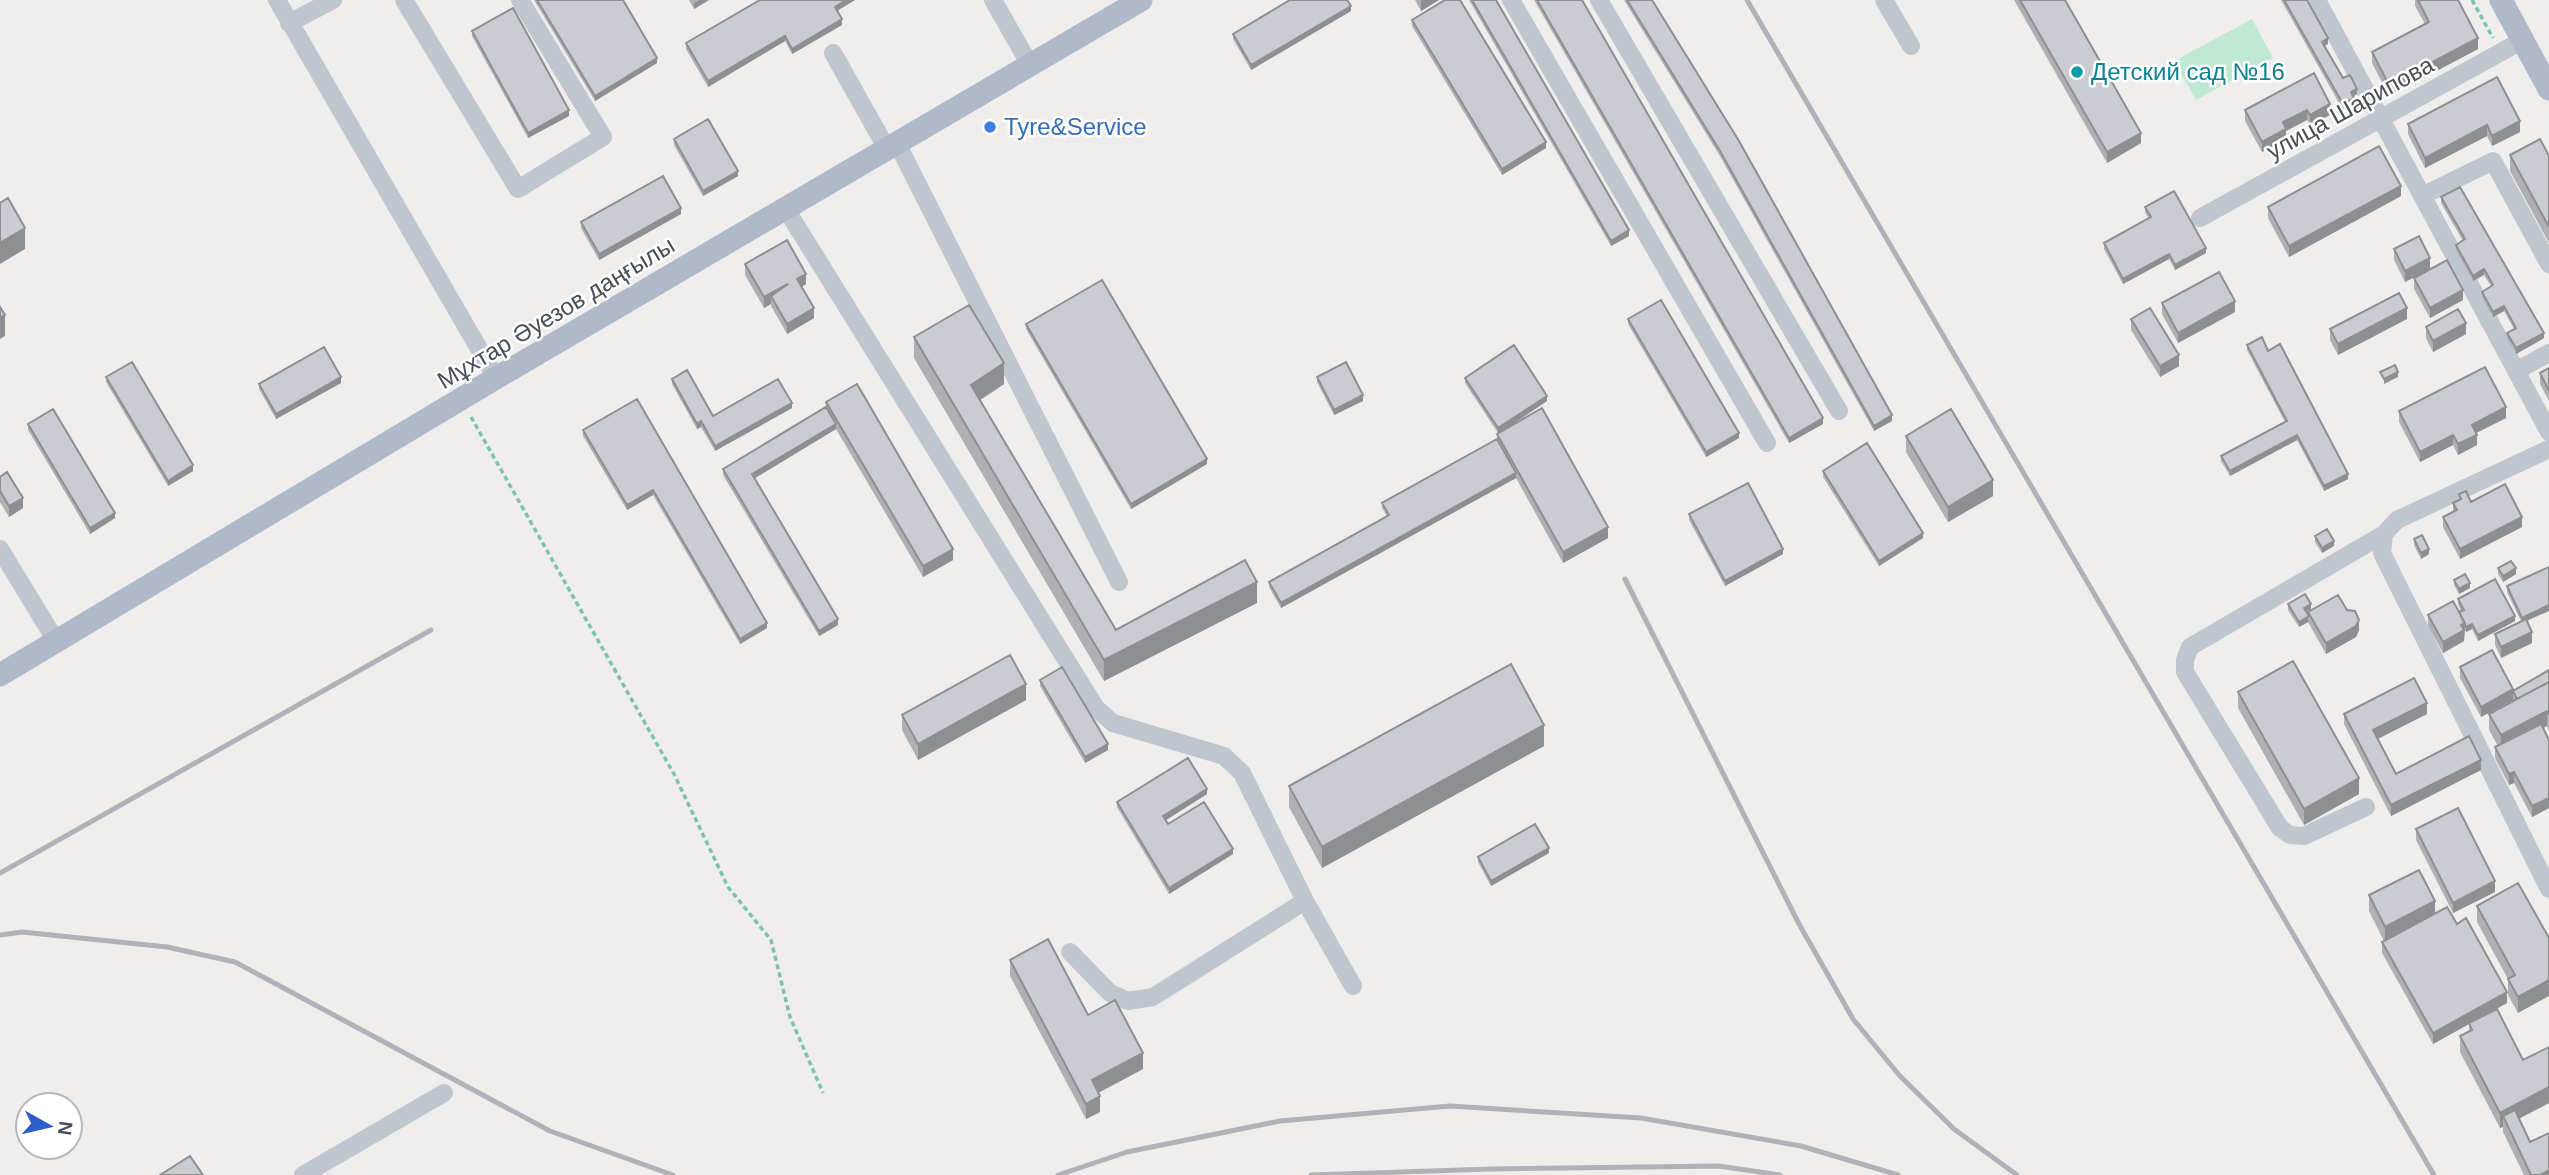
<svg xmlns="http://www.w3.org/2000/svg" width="2549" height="1175" font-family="Arial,sans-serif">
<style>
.pitch{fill:#c0e9d5}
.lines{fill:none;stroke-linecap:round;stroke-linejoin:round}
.path{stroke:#7cc3a9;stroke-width:3.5;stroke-dasharray:5 3.5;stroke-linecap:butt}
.minor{stroke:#c0c6ce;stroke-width:18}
.major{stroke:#b0b9c9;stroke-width:23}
.rail{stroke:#b0b2b7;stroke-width:5}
.wall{fill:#afafb4}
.shaded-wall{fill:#8e8f92}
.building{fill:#cbccd1;stroke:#8e8f92;stroke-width:2}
.culture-dot{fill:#0f9aa8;stroke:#fff;stroke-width:2.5}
.shop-dot{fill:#3f7fe0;stroke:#fff;stroke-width:2.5}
.labels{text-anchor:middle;stroke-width:5;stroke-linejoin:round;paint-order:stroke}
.culture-label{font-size:24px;fill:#0d838f;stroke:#fff;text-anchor:start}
.street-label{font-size:24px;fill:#484e58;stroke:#fff}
.shop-label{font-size:24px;fill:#366cbe;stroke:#fff;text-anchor:start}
</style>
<rect width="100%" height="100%" fill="#f0eeed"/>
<!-- pitch -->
<path class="pitch" d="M2252,19L2273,58L2196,100L2174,61Z"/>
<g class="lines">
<!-- path -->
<path class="path" d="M2472,0L2493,38
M471,417L674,774L728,887L771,940L790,1017L823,1093"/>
<!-- minor -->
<path class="minor" d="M277,0L496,378
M404,0L518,189L603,137L520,0
M993,0L1030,65
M1511,0L1767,443
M1599,0L1839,411
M1884,0L1911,46
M2317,0L2549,432
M289,23L333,0
M833,53L887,149
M897,143L1119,582
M2422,196L2493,161L2549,264
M786,209L1096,708L1113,723L1224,756L1242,773L1305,901L1353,986
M2200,218L2523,40
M2516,371L2549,353
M2549,449L2397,520L2384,534L2382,553L2549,889
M0,549L56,641
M2366,807L2304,836L2290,835L2280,828L2185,672V660L2190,647L2384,534
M1070,952L1110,993L1128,1001L1153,997L1305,901
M303,1175L444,1093"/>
<!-- major -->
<path class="major" d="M2501,0L2549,89
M0,675L496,378L1141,0"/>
<!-- rail -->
<path class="rail" d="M1747,0L2434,1175
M1625,579L1799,924L1853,1019L1900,1076L1954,1129L2017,1175
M0,873L431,630
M0,935L22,932L167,947L235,962L550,1131L673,1175
M1058,1175L1127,1152L1280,1121L1450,1106L1641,1118L1801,1146L1898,1175
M1311,1175L1491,1169L1719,1166L1780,1175"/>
</g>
<!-- wall -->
<path class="wall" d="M534,0H623L657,63L595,101Z
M689,0H709L694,9Z
M760,0H855L837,11L842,25L792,54L785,41L708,87L686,49V43Z
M1415,0H1439L1421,11Z
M1469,0H1496L1629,236L1611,246Z
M1534,0H1582L1823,424L1789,443Z
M1624,0H1652L1892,421L1874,431L1720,156Z
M2014,0H2065L2141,143L2107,163Z
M2281,0H2307L2328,44L2325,46L2343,78L2357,94L2353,96L2354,104L2343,110Z
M2415,0H2459V1L2478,49L2389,96L2372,63V52L2425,24L2415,6Z
M1351,11L1251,70L1233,39V34Z
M1412,20L1546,148L1502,175L1412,26Z
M472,31L569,116L528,138L472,36Z
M2314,73L2330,115L2310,125L2307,120L2286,131V139L2262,152L2245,121V110Z
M2497,77L2520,132L2492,146L2487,136L2425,168L2408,134V124Z
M674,139L738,176L703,196L674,145Z
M2510,155L2549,156V243L2510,171Z
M2401,196L2289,257L2268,218V207Z
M2441,197L2544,338L2516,354L2507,338V333L2514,329L2504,311L2493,317L2482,297V292L2491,286L2484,275L2473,281L2456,250V245L2463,241L2441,203Z
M2145,207L2206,253L2175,270L2169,259L2123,284L2104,249V243L2149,219L2145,212Z
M681,214L599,260L581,228V222Z
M2394,249L2430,269L2405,282L2394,260Z
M745,264L806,284L801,287L814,318L787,334L771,306V304L764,308L745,275Z
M2414,278L2463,300L2430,318L2414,289Z
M2162,303L2235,312L2178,343L2162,314Z
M1628,319L1739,438L1706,457L1628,324Z
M2131,319L2179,366L2160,377L2131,330Z
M2407,319L2338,355L2330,340V329Z
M1026,324L1207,464L1131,509L1026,329Z
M2426,327L2466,334L2433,352L2426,338Z
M914,337L1004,384L980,400L1116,630L1257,603L1104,681L914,358Z
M2247,345L2268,351L2348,479L2324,491L2297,440L2230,476L2221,461V456L2285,422L2247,350Z
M2549,368V401L2540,384V373Z
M106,377L193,471L168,486L106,382Z
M1317,377L1363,401L1334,415L1317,382Z
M1465,378L1547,401L1504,430L1608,538L1563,563L1516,478L1281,608L1269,587V582L1387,516L1382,508V503L1497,439L1498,433L1465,383Z
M672,379L713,416L792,408L715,451L701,427L697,429L672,384Z
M341,383L276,419L259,389V384Z
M637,399L767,628L740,644L653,495L627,510L583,436V430Z
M826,402L953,560L923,577L836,429L754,478L838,625L819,636L723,475V469L826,407Z
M2399,411L2506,418L2476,433L2477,445L2458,455L2453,445L2420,462L2399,422Z
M28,424L115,518L90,534L28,430Z
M1906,436L1993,496L1948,522L1906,452Z
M1823,471L1923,538L1879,566L1823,477Z
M0,477L23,508L9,517L0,502Z
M2459,494L2471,502L2522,527L2460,559L2443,527V517L2453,511V503L2459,500Z
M1689,514L1783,554L1725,586L1689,520Z
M2315,536L2334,546L2322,553L2315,542Z
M2414,539L2429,554L2421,559L2414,545Z
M2498,568L2516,574L2503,582L2498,574Z
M2454,580L2470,588L2459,594L2454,585Z
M2507,586L2527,621L2532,643L2501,658L2495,645V634L2521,621L2507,592Z
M2458,599L2515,621L2478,641L2472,629L2466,632L2465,630L2464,641L2443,653L2428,626V615L2459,612L2461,611L2458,604Z
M2288,604L2311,609L2306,612L2308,615V612L2359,630L2356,637L2326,654L2308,622L2299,627L2288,610Z
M2460,667L2513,700L2481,717L2460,678Z
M2549,670V731L2547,726L2543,728L2549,740V808L2532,817L2514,783L2509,785L2495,758V747L2498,746L2489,730V714L2513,701V691Z
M1040,680L1108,750L1085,763L1040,686Z
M2238,692L2359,794L2304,825L2238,708Z
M1026,700L918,760L902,730V715Z
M2344,714H2427L2378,739L2396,774L2481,770L2391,816L2344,724Z
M1544,746L1322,868L1289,807V786Z
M1207,794L1166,820L1168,824L1233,854L1169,894L1117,807V802Z
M2416,829L2495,892L2453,913L2416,840Z
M1549,853L1491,886L1478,862V857Z
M2369,895L2435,914L2457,924L2507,1003L2492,1011L2523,1060L2549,1047V1103L2519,1118L2530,1142L2549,1175H2524L2503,1132V1127L2500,1128L2460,1052V1036L2469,1031V1024L2433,1044L2382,953V942L2384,941L2369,911Z
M2477,906L2549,938L2518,1013L2508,995V979L2477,922Z
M1010,960L1088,1015L1143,1069L1098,1093L1100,1112L1086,1119L1010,976Z"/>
<!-- shaded-wall -->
<path class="shaded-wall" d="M700,0H709L694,9V3Z
M846,0H855L835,12V7Z
M1421,0H1439L1421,11Z
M1351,6V11L1251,70V65Z
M842,19V25L792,54V49Z
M785,36V41L708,87V81Z
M2328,38V44L2322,47V42Z
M2478,38V49L2389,96V85Z
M657,58V63L595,101V96Z
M2357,89V94L2351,98V92Z
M2354,98V104L2343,110V104Z
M2330,104V115L2310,125V115Z
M569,110V116L528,138V133Z
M2307,110V120L2286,131V139L2262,152V142L2283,122Z
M2520,121V132L2492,146V136Z
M2487,125V136L2425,168V158Z
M2141,133V143L2107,163V152Z
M1546,142V148L1502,175V169Z
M738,171V176L703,196V191Z
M2401,186V196L2289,257V246Z
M681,208V214L599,260V254Z
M25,228V249L0,264V243Z
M1629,230V236L1611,246V241Z
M2206,248V253L2175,270V265Z
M2169,254V259L2123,284V279Z
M2430,258V269L2405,282V271Z
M2484,269V275L2473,281V276Z
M806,274V284L797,290V279Z
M788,284L771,296V304L764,308V297Z
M2463,290V300L2430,318V308Z
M2235,301V312L2178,343V333Z
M2504,306V311L2493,317V312Z
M814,308V318L787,334V324Z
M2407,308V319L2338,355V344Z
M5,315V336L0,339V318Z
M2466,323V334L2433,352V341Z
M2544,333V338L2516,354V348Z
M2179,355V366L2160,377V366Z
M1004,363V384L971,406V385Z
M2398,372V377L2384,384V379Z
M341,377V383L276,419V414Z
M1363,395V401L1334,415V410Z
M1547,396V401L1498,434V428Z
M792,403V408L715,451V446Z
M2506,407V418L2472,435V425Z
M1892,415V421L1874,431V426Z
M1823,418V424L1789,443V438Z
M701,421V427L697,429V424Z
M836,424V429L752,480V474Z
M1739,433V438L1706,457V452Z
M2297,435V440L2230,476V471Z
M2453,435V445L2420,462V452Z
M2477,435V445L2458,455V444Z
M1207,459V464L1131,509V504Z
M193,465V471L168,486V481Z
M1516,473V478L1281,608V603Z
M2348,474V479L2324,491V486Z
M1993,480V496L1948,522V507Z
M653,490V495L627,510V505Z
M23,498V508L9,517V506Z
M115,513V518L90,534V528Z
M2522,517V527L2460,559V549Z
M1608,527V538L1563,563V552Z
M1923,533V538L1879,566V561Z
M2334,541V546L2322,553V548Z
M953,549V560L923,577V566Z
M1783,549V554L1725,586V581Z
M2429,549V554L2421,559V553Z
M2516,568V574L2503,582V576Z
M1257,582V603L1104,681V660Z
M2470,583V588L2459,594V589Z
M2311,604V609L2304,613V608Z
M2549,605V611L2522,623V618Z
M2308,616V622L2299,627V622Z
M2515,616V621L2478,641V635Z
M838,619V625L819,636V631Z
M2359,620V630L2356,637L2326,654V643Z
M767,623V628L740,644V639Z
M2465,623L2464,641L2443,653V642Z
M2472,624V629L2466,632V627Z
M2532,632V643L2501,658V647Z
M1026,684V700L918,760V744Z
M2513,689V700L2481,717V707Z
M2427,703V714L2373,741V730Z
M2547,711V726L2501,751V735Z
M1544,725V746L1322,868V847Z
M1108,744V750L1085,763V757Z
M2481,760V770L2391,816V805Z
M2514,772V783L2509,785V774Z
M2359,778V794L2304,825V809Z
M1207,789V794L1163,822V816Z
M2549,798V808L2532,817V806Z
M1549,848V853L1491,886V881Z
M1233,849V854L1169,894V888Z
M2495,881V892L2453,913V903Z
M2435,901V917L2385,942V927Z
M2549,980V996L2518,1013V997Z
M2507,992V1003L2433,1044V1033Z
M1143,1053V1069L1092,1096V1080Z
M2549,1087V1103L2507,1125L2503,1116V1127L2500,1128V1113Z
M1100,1096V1112L1086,1119V1104Z
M2549,1170V1175H2540Z"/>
<!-- building -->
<path class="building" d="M537,0H623L657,58L595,96Z
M760,0H846L835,7L842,19L792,49L785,36L708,81L686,43Z
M1290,0H1347L1351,6L1251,65L1233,34Z
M1445,0H1460L1546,142L1502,169L1412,20Z
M1472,0H1496L1629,230L1611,241Z
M1537,0H1582L1823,418L1789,438Z
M1627,0H1652L1739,141L1892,415L1874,426L1720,151Z
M2020,0H2065L2141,133L2107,152Z
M2284,0H2307L2328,38L2322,42L2343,78L2350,75L2357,89L2351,92L2354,98L2343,104Z
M2418,0H2458L2478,38L2389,85L2372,52L2429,22Z
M513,8L569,110L528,133L472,31Z
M2314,73L2330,104L2310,115L2307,110L2283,122L2286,129L2262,142L2245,110Z
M2497,77L2520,121L2492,136L2487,125L2425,158L2408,124Z
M708,119L738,171L703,191L674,139Z
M2540,139L2549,156V227L2510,155Z
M2379,146L2401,186L2289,246L2268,207Z
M663,176L681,208L599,254L581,222Z
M2460,187L2544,333L2516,348L2507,333L2516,328L2504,306L2493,312L2482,292L2493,285L2484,269L2473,276L2456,245L2465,239L2441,197Z
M2174,191L2206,248L2175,265L2169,254L2123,279L2104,243L2151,217L2145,207Z
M8,198L25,228L0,243V203Z
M2419,236L2430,258L2405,271L2394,249Z
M787,240L806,274L797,279L814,308L787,324L771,296L788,284L764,297L745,264Z
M2447,260L2463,290L2430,308L2414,278Z
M2219,272L2235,301L2178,333L2162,303Z
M1102,280L1207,459L1131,504L1026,324Z
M2399,293L2407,308L2338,344L2330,329Z
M1661,300L1739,433L1706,452L1628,319Z
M969,305L1004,363L971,385L1116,630L1245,560L1257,582L1104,660L914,337Z
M0,307L5,315L0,318Z
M2150,308L2179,355L2160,366L2131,319Z
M2458,309L2466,323L2433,341L2426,327Z
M2262,337L2268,351L2280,344L2348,474L2324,486L2297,435L2230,471L2221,456L2287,421L2247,345Z
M1514,345L1547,396L1498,428L1465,378Z
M324,347L341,377L276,414L259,384Z
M132,362L193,465L168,481L106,377Z
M1346,362L1363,395L1334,410L1317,377Z
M2395,365L2398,372L2384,379L2380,372Z
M2485,367L2506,407L2472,425L2477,435L2458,444L2453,435L2420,452L2399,411Z
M2549,368V391L2540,373Z
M687,370L713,416L778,379L792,403L715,446L701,421L697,424L672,379Z
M857,384L953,549L923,566L826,402Z
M637,399L767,623L740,639L653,490L627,505L583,430Z
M826,407L836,424L752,474L838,619L819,631L723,469Z
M1542,408L1608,527L1563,552L1497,434Z
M53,409L115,513L90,528L28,424Z
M1951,409L1993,480L1948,507L1906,436Z
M1497,439L1516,473L1281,603L1269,582L1389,515L1382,503Z
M1867,443L1923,533L1879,561L1823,471Z
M7,472L23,498L9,506L0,491V477Z
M1748,483L1783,549L1725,581L1689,514Z
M2505,484L2522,517L2460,549L2443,517L2457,510L2453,503L2461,499L2459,494L2466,491L2471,502Z
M2327,529L2334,541L2322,548L2315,536Z
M2422,535L2429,549L2421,553L2414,539Z
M2511,561L2516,568L2503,576L2498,568Z
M2549,567V605L2522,618L2507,586Z
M2465,574L2470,583L2459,589L2454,580Z
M2495,579L2515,616L2478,635L2472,624L2466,627L2459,612L2464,610L2458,599Z
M2305,594L2311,604L2304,608L2309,616L2299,622L2288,604Z
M2338,595L2347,610L2355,611L2359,620L2356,626L2326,643L2308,612Z
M2453,601L2465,623L2461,625L2464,630L2443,642L2428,615Z
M2526,619L2532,632L2501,647L2495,634Z
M2492,650L2513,689L2481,707L2460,667Z
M1010,655L1026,684L918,744L902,715Z
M2293,661L2359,778L2304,809L2238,692Z
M1511,664L1544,725L1322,847L1289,786Z
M1062,667L1108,744L1085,757L1040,680Z
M2549,670V682L2517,699L2513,691Z
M2414,678L2427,703L2373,730L2396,774L2469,736L2481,760L2391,805L2344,714Z
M2549,682V715L2547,711L2501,735L2489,714Z
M2541,724L2549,740V798L2532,806L2514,772L2509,774L2495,747Z
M1188,758L1207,789L1163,816L1168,824L1204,802L1233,849L1169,888L1117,802Z
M2458,808L2495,881L2453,903L2416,829Z
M1535,824L1549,848L1491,881L1478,857Z
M2419,870L2435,901L2385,927L2369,895Z
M2518,883L2549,938V980L2518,997L2508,979L2515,975L2477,906Z
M2447,907L2457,924L2466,918L2507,992L2433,1033L2382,942Z
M1048,939L1088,1015L1115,1000L1143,1053L1092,1080L1100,1096L1086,1104L1010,960Z
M2497,1009L2523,1060L2549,1047V1087L2500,1113L2460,1036L2472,1030L2469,1023Z
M2515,1110L2530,1142L2549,1133V1170L2540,1175H2531L2503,1116Z
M190,1156L203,1175H160Z"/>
<!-- markers -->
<circle class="culture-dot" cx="2077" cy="72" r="7"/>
<circle class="shop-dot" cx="990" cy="127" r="7"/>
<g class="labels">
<!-- culture labels -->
<g class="culture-label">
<text x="2091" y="80">Детский сад №16</text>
</g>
<!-- street labels -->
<g class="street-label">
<text transform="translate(2350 108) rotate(-29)" y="8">улица Шарипова</text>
<text transform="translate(556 313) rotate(-31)" y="8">Мұхтар Әуезов даңғылы</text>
</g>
<!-- shop labels -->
<g class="shop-label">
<text x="1004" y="135">Tyre&amp;Service</text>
</g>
</g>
<!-- north arrow -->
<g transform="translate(49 1126) rotate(98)"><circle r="33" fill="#ffffff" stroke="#b6b8bc" stroke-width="2"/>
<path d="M0-5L12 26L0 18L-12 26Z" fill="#2d5eca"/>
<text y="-10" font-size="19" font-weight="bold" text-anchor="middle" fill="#484e58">N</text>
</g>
</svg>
